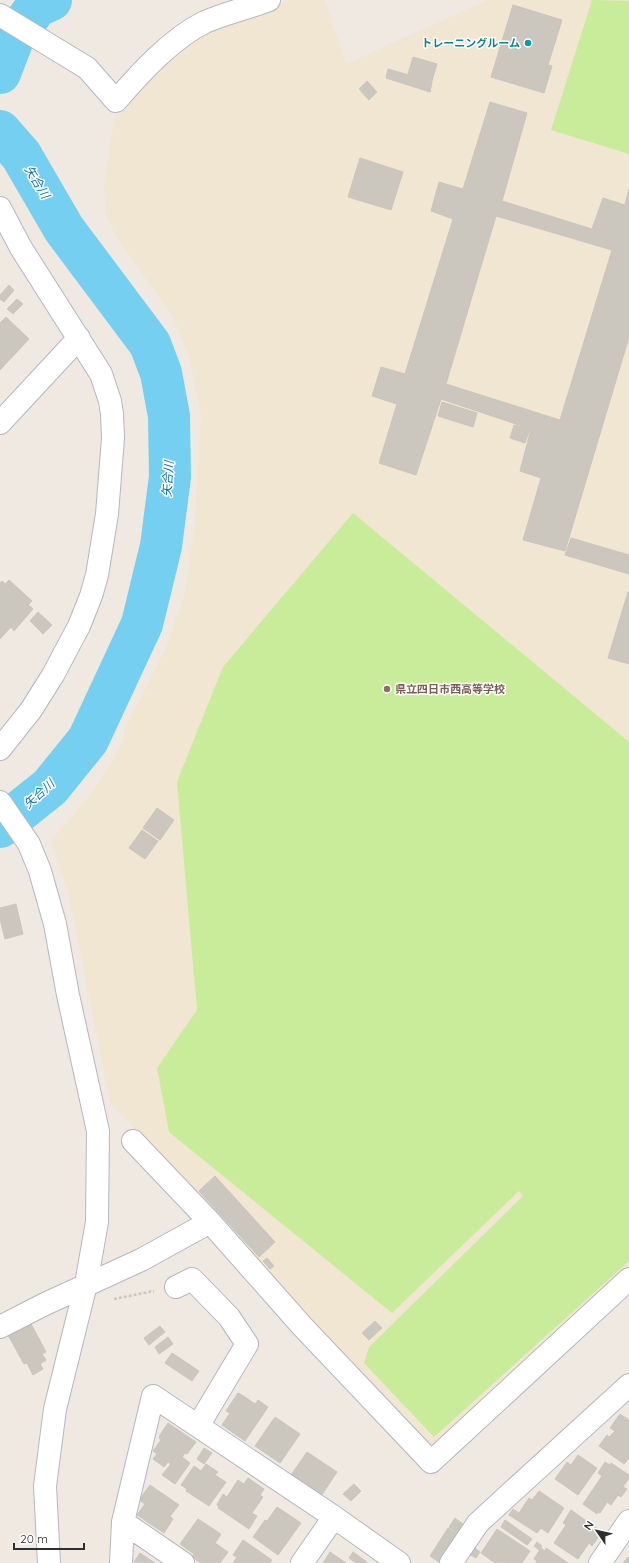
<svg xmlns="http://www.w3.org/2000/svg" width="629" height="1563" font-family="Quicksand,'Noto Sans JP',sans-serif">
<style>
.education{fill:#f0e6d1}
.pitch{fill:#c9ec9a}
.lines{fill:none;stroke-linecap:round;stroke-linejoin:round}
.river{stroke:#75cff0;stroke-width:42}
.building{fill:#cbc7bf;stroke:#cbc5ba;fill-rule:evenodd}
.minor-casing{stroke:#b4b7c1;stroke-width:24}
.tertiary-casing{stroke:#b4b7c1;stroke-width:24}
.path{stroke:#c9c9c9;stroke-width:2.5;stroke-dasharray:3 2;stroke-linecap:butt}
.minor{stroke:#fff;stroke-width:22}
.tertiary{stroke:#fff;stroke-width:22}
.culture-dot{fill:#0f9aa8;stroke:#fff;stroke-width:1.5}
.education-dot{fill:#8d6e63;stroke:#fff;stroke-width:1.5}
.labels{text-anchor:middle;stroke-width:3;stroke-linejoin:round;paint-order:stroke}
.culture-label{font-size:11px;font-weight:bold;fill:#0d838f;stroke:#fff;text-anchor:end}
.education-label{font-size:11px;font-weight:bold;fill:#785e54;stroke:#fff;text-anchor:start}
.water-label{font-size:12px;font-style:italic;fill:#0d6fa3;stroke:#fff}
</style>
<rect width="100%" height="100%" fill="#efe9e1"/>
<!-- education -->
<path class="education" d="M291,0H325L346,64L488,0H629V1266L438,1443L430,1446L308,1317L210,1206L110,1103L69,896L51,841L87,799L110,766L123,739L125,728L165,650L184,596L194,533L201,416L190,359L173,317L117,238L106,215L104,185L114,122L133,91L167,57L223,22Z"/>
<!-- pitch -->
<path class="pitch" d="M592,0L629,1V154L551,130Z
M353,513L629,742V1261L434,1437L364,1363L369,1347L523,1196L519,1191L392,1313L169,1132L157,1068L197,1010L177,782L223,667Z"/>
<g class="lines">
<!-- river -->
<path class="river" d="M0,73L13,39L36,7L51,0
M0,131L21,155L64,229L150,344L161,373L169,416L170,477L161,546L142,624L88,740L50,787L0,827"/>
</g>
<!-- building -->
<path class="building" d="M513,5L562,20L548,65L552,66L544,93L491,77Z
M413,57L437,64L432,81L408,74Z
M388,69L432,82L430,92L386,78Z
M367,81L377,92L369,100L359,89Z
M490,102L527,113L502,201L592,229L603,198L625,205L629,189V337L565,551L523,540L541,478L520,471L531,429L441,399L416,475L379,463L397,404L372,396L381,367L405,374L453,219L431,211L439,182L463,189ZM496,216L612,250L560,420L446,384Z
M360,158L403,172L391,210L348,197Z
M9,285L14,290L4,302L0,299V295Z
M17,299L23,304L13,314L7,309Z
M6,317L29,339L0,370V323Z
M442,402L477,413L473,427L438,416Z
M514,425L530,429L525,443L510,438Z
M571,538L629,555V574L565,555Z
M9,580L32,601L28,605L5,584Z
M2,581L33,609L14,631L11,627L0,639V583Z
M628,592H629V664L608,658Z
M38,612L52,625L43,634L30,621Z
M157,808L174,820L160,840L143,828Z
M142,830L158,841L145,859L129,848Z
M16,904L23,934L5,939L0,919V908Z
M215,1176L275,1242L259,1257L199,1191Z
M267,1258L274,1266L270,1269L263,1261Z
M375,1321L382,1328L369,1340L362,1333Z
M30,1322L46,1352L42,1354L46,1360L40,1364L43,1369L33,1375L27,1363L24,1364L8,1335Z
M160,1326L165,1332L149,1345L144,1338Z
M168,1337L173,1344L159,1354L155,1347Z
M172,1353L199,1371L192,1381L165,1363Z
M238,1393L242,1395L230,1413L226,1411Z
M242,1395L255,1404L258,1400L268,1407L245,1441L222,1425Z
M620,1414L629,1420V1460L628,1459L624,1464L599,1446L607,1435L609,1437L615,1431L610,1428Z
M275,1417L300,1434L280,1463L255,1446Z
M168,1423L196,1442L187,1454L185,1453L182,1457L190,1463L175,1484L162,1475L171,1464L168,1462L164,1467L153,1459L157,1454L153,1451L161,1440L159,1438L160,1435Z
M204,1448L212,1453L204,1464L197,1459Z
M307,1452L337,1472L321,1496L291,1475Z
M578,1455L597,1468L578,1495L555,1479L567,1462L571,1465Z
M605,1462L610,1465L611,1463L629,1475V1478L623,1487L627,1489L621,1497L618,1495L611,1505L607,1502L600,1513L598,1512L597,1514L583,1504L602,1476L598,1473Z
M206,1464L218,1472L215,1475L226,1482L209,1506L186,1491L187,1489L181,1485L194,1466L201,1471Z
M248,1478L264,1489L260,1495L244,1484Z
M238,1480L263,1497L252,1513L257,1516L249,1529L218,1508L219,1506L217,1505L223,1494L227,1497Z
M354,1484L361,1491L351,1501L343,1494Z
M150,1485L179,1505L170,1516L173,1519L164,1533L137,1515L145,1504L139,1500Z
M539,1491L564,1508L548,1533L519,1513L529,1498L532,1500Z
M277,1507L301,1523L278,1555L253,1537L265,1520L267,1521Z
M513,1509L541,1528L537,1533L509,1515Z
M571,1510L602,1532L592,1546L589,1543L578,1559L554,1543L566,1525L563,1523Z
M455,1518L463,1524L462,1525L464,1526L458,1534L449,1527Z
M198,1519L221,1534L215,1543L228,1552L220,1563H201L192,1557L194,1554L180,1544Z
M505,1520L532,1539L527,1545L501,1527Z
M448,1528L457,1534L439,1562L430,1556Z
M497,1529L530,1551L522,1563L499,1562L495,1563L481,1553Z
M243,1540L272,1560L270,1563H233L237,1557L233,1555Z
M537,1542L542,1546L539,1550L534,1546Z
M475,1548L480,1552L476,1558L471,1555Z
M541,1548L545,1551L546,1548L568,1563H536L537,1561L534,1559Z
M330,1552L346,1563H323Z
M353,1552L367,1562L366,1563H356L349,1558Z
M140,1553L155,1563L134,1562Z
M628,1557L629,1558V1563H623Z"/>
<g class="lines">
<!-- minor casing -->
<g class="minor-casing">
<path id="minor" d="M0,15L87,68L116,101C140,73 172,38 205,22C226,13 248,8 269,0
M0,208L21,248L101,374L110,401L112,414L113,438L107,514L97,575L91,596L79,626L53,675L31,710L0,749
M0,423L79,338
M0,802L29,844L40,871L55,924L68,995L98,1131L97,1222L86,1284
M133,1141L210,1222L302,1326L431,1462L629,1279
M176,1287L192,1279L229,1317L247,1344L198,1426
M0,1327L45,1304L141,1260L210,1222
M121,1563L123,1522
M183,1563L123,1522L153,1396L334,1517
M302,1563L334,1517L399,1563
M451,1563L478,1523L629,1385
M600,1563L629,1521"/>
</g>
<!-- tertiary casing -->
<g class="tertiary-casing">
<path id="tertiary" d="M49,1563L45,1486L55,1409L86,1284"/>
</g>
<!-- path -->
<path class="path" d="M114,1299L154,1291"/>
<!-- minor -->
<use href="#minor" class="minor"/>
<!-- tertiary -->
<use href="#tertiary" class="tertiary"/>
</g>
<!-- markers -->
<circle class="culture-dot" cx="528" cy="43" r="4"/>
<circle class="education-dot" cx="387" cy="689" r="4"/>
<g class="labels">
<!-- culture labels -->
<g class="culture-label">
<text x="520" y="47">トレーニングルーム</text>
</g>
<!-- education labels -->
<g class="education-label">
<text x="395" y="693">県立四日市西高等学校</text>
</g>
<!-- water labels -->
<g class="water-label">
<text transform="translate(37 182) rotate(59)" y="4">矢合川</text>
<text transform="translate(168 479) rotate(-86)" y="4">矢合川</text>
<text transform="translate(39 794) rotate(-42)" y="4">矢合川</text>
</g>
</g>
<!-- north arrow -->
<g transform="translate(597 1531) rotate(304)" stroke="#ffffff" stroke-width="3" paint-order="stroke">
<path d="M0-3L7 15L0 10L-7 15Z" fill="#2e2e2e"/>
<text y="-6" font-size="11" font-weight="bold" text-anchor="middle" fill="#2e2e2e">N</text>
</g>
<!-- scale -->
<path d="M14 1543v6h70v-6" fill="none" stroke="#2e2e2e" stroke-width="2"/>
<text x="20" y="1543" font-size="12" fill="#2e2e2e" stroke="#ffffff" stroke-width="3" paint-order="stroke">20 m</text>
</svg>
